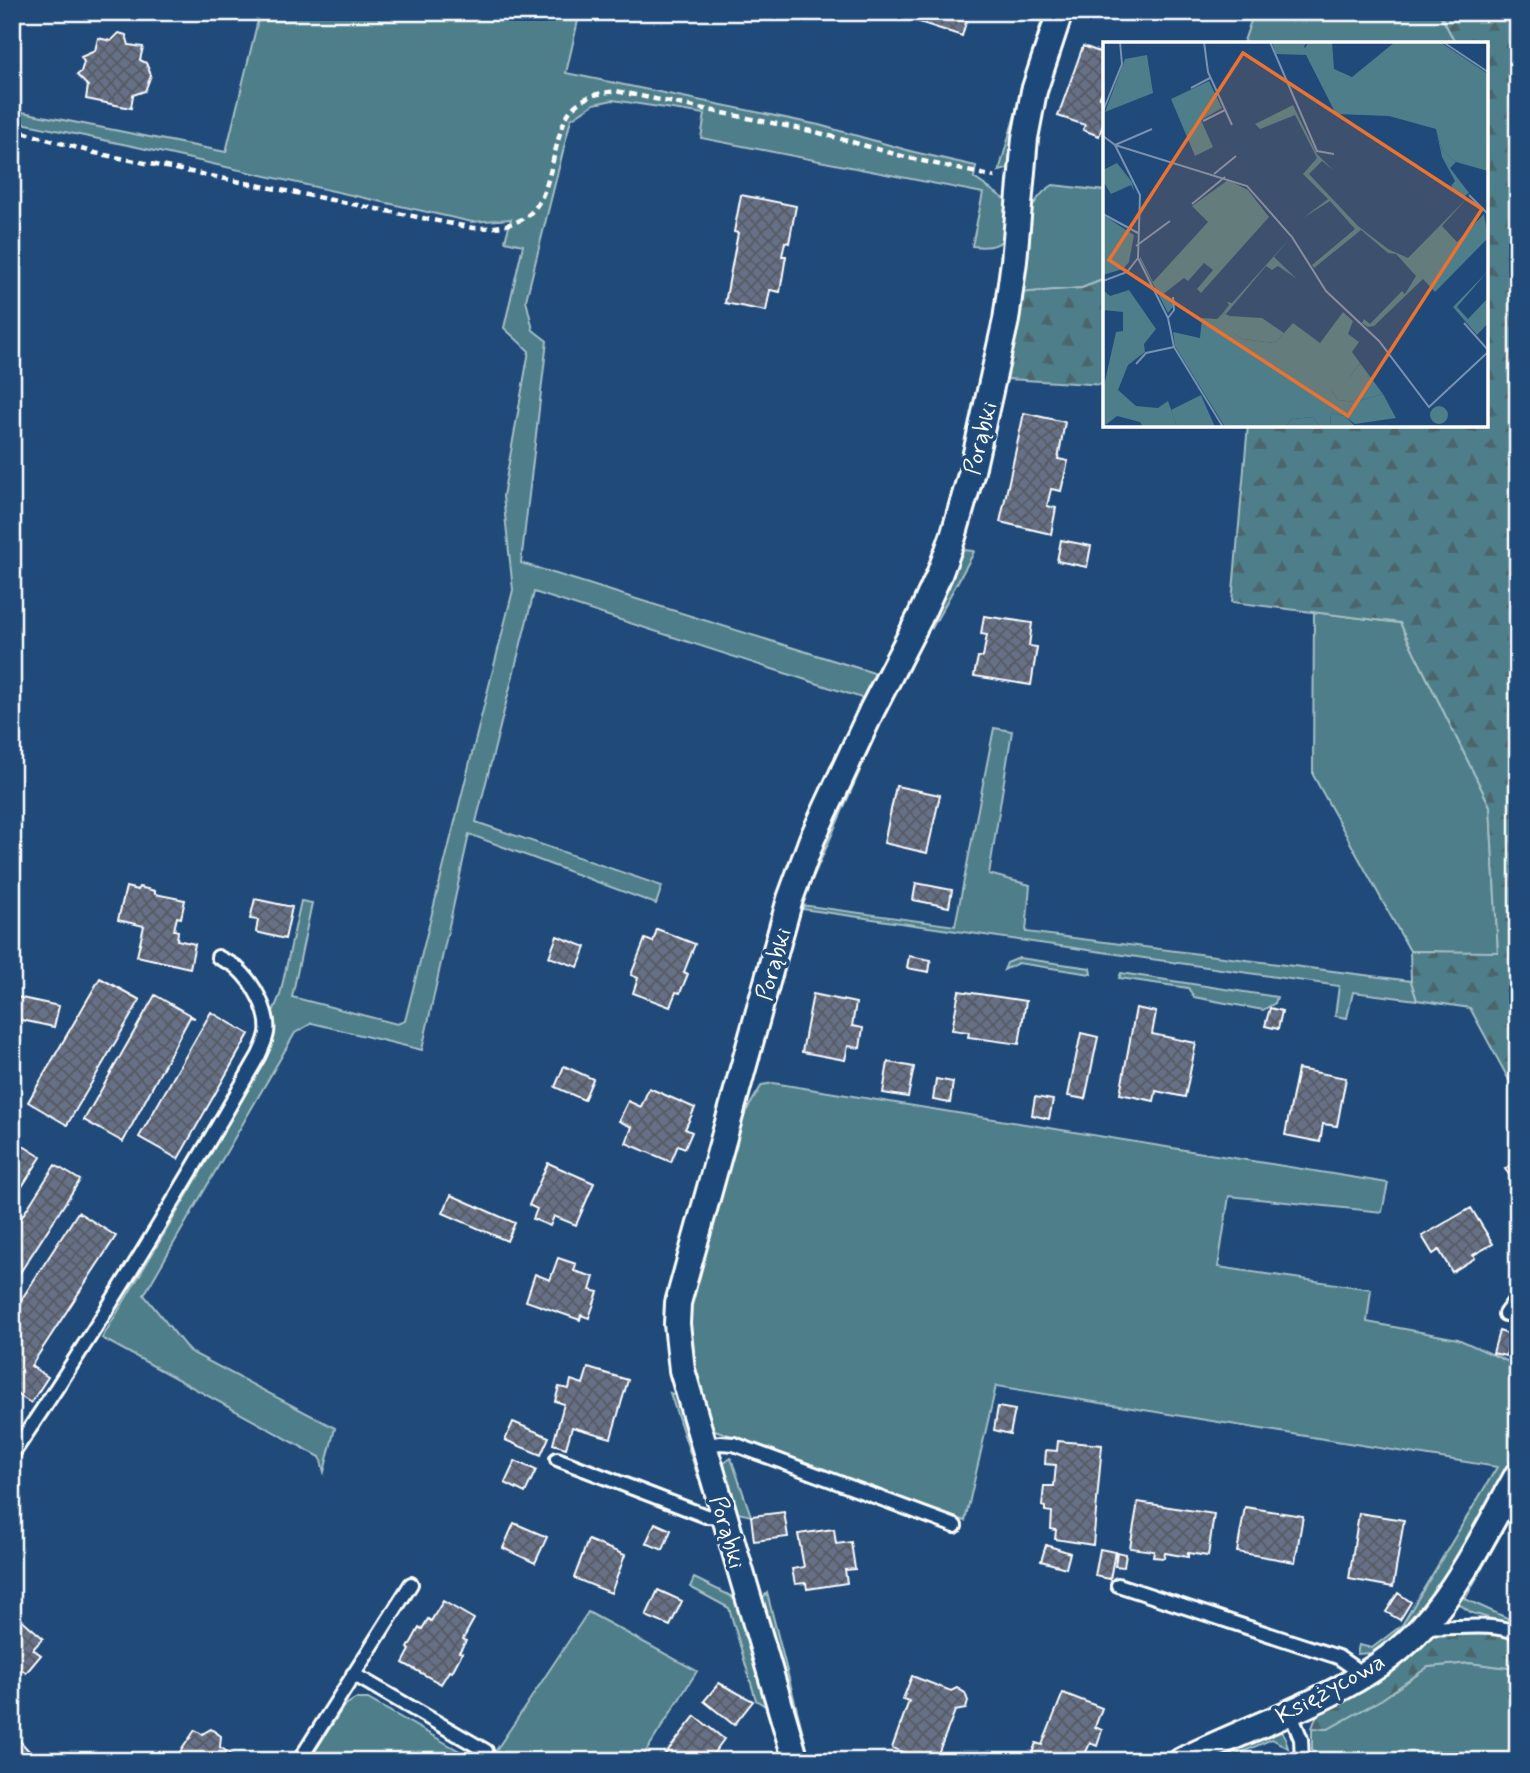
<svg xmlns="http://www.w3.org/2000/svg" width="1530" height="1773" font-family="Mynerve,sans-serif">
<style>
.green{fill:#4d7e8a;stroke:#a6bec4;stroke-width:2}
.forest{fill:url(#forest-firs);stroke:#a6bec4;stroke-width:2}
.building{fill:url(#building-cross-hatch);stroke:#fff;stroke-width:2}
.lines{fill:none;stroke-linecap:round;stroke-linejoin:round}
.lane-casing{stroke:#fff;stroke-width:18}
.street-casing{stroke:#fff;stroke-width:30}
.path{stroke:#fff;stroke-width:4.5;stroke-dasharray:7 5;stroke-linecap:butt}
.lane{stroke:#1f4a7a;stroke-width:12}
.street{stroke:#1f4a7a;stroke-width:24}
.labels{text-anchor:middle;stroke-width:7;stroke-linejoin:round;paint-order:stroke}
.street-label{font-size:24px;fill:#fff;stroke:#1f4a7a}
.inset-road{fill:none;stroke:#7992af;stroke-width:2}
.view{fill:#eb7230;fill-opacity:0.15;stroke:#eb7230;stroke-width:3.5}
.inset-edge{fill:none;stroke:#fff;stroke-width:3.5}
</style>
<defs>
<pattern id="forest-firs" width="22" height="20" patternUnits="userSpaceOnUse" patternTransform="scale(1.75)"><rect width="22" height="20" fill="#4d7e8a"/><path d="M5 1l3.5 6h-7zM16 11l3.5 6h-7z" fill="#4c656b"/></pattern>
<pattern id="building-cross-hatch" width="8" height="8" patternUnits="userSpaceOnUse" patternTransform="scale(1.75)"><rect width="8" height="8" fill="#667086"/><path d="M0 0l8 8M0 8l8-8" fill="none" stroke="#565a63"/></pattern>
</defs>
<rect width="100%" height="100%" fill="#1f4a7a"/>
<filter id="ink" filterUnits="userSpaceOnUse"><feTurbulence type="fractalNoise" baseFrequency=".0143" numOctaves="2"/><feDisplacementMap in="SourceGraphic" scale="14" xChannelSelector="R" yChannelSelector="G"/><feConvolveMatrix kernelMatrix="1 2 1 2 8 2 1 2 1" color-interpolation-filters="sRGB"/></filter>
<g filter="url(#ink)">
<!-- green -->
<path class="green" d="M222,12H580L566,73L819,125L914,152L976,166L974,178L1009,202C1006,233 1011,251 972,246L983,193L701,138L705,114L613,100L594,104L571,119L526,300L533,330L547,341L521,563L877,674L868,700L534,592L476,822L662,886L656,904L469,834L422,1050L312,1023L295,1033L144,1295L189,1351L335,1428L324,1472L320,1457L102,1338L191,1189L271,1048L275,1031L273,1012L280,995L301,901L312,903L292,997L397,1024L405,1021L513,590L503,496L529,351L504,328L523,245L505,241L511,219L472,222L137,147L12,121V110L226,152L258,20Z
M1044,12H1052L1013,162L1007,169L999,171Z
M1254,12H1439L1456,44H1243Z
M1053,185L1105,191V279L1082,288L1019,293C1023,258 1018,205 1053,185Z
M964,550L974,551L972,556L932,628L926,619L957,554Z
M1314,612L1400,623L1490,806L1498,953L1410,951L1313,775Z
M902,669H909L887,709L801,905L955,926L994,728L1012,731L989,874L1030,885L1026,932L1411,981L1417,1000L1353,992L1347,1018L1335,1016L1339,986L803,909L798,901L803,885Z
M1019,958L1090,968L1091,974L1018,963L1004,970L1007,963Z
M1121,973L1277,997L1275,1003L1263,1010L1194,997L1188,988L1119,978Z
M773,1083L1388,1183L1382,1212L1229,1196L1218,1267L1371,1289L1367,1322L1458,1339L1518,1366V1457L1492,1505L1437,1590L1405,1629L1381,1648L1371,1653L1357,1654L1359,1645L1372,1648L1402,1625L1497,1467L996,1386L965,1521L715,1430L708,1425L686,1337L693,1288L739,1123L762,1085Z
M670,1393L678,1396L712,1505L708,1507Z
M731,1458L751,1516L733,1512L720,1466Z
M1518,1490V1504L1465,1599L1518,1623V1627L1472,1613L1456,1602Z
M694,1578L731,1596L741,1608L781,1735L775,1736L765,1706L756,1700L729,1608L690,1587Z
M767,1593L807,1749L810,1761H804L759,1601Z
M588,1612L697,1671L640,1761H489Z
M1470,1663L1518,1669V1761H1312V1728L1328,1729L1382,1699L1428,1667Z
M355,1699H368L477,1761H309L344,1706Z
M1274,1731L1281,1732L1285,1737L1288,1748L1272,1739L1222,1761H1204Z"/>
<!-- forest -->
<path class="forest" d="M1439,12H1518V1088L1515,1091L1470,1008L1417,1000L1411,981L1410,951L1498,952L1490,806L1400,623L1232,602L1248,425H1486V44H1456Z
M1105,279V385L1006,379L1019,293L1082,288Z
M1479,1630L1518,1639V1669L1470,1663L1428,1667L1382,1699L1328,1729L1312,1728L1319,1709L1426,1634Z"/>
<!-- building -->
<path class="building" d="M889,12H969L962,36Z
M119,33L126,35L129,45L143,47L140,60L146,63L151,75L145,91L133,95L131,108L86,99L88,86L77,75L81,72L84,62L81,57L95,51L98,38L111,41Z
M1083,46L1105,54V84L1100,97L1105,98V119L1099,136L1083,130L1085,125L1058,116Z
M741,195L796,206L789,243L785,242L782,256H786L780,292L770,290L766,311L725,303L738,233L734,232Z
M1024,413L1065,422L1058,459L1068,461L1061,491L1051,489L1047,506L1056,508L1051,534L1000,522Z
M1061,540L1091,546L1087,567L1057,561Z
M984,616L1032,623L1029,646L1037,647L1031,685L974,676L978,657H983L987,635L981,634Z
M896,786L940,795L927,853L884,843Z
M916,883L952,890L949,907L913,900Z
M126,887L138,890L139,887L155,891V894L185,900L181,918L177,917L174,930L178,931L177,940L195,944L190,968L137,956L144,926L118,920Z
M255,899L292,907L285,939L256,932L258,920L250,919Z
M657,929L695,944L684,972L688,974L680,993L676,992L670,1007L633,993L638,978L631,975L645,939L653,942Z
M557,936L586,947L578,967L549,957Z
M909,956L931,960L929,972L907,968Z
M100,978L140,1000L67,1125L28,1102Z
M959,991L1026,1001L1019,1044L968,1037L969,1032L952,1030Z
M813,994L856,1003L852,1026L863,1028L860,1048L848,1046L845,1060L802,1052Z
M155,995L195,1018L190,1017L123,1142L84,1120Z
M12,996L59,1006L54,1027L12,1018Z
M1136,1008L1156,1012L1152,1034L1196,1043L1185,1097L1156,1091L1154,1101L1120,1094Z
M1270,1008L1282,1011L1278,1029L1265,1026Z
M211,1012L249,1034L178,1159L139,1137Z
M1081,1033L1098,1037L1085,1099L1068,1096Z
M888,1062L914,1067L908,1097L883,1093Z
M564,1066L593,1079L584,1100L555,1087Z
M1298,1069L1346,1078L1337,1126L1323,1124L1320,1142L1285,1135Z
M936,1079L953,1082L950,1103L933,1100Z
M649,1088L695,1108L685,1129L692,1132L685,1148L678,1145L671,1162L626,1143L632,1127L619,1121L628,1101L641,1107Z
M1035,1097L1053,1100L1049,1119L1032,1115Z
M20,1144L41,1157L12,1202V1151L15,1153Z
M1518,1159V1186L1505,1169Z
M548,1163L594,1183L576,1225L554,1216L550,1226L533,1219L537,1209L529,1205Z
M55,1165L80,1180L12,1285V1232Z
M451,1195L515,1223L507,1241L443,1213Z
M1471,1208L1493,1244L1473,1255L1475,1258L1452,1272L1439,1250L1433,1254L1422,1236Z
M78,1212L116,1236L31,1366L48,1377L31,1403L12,1391V1314Z
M558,1258L576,1264L574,1271L594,1277L590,1290L598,1292L589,1318L581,1315L580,1320L526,1301L535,1274L550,1280Z
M1499,1331L1511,1335L1506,1356L1493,1353Z
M588,1368L628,1380L611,1438L572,1427L566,1448L553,1444L564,1404L555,1401L559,1387L569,1389L571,1380L583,1384Z
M998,1407L1015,1410L1010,1434L994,1430Z
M513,1422L549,1437L541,1455L505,1440Z
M1058,1441L1102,1445L1093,1545L1055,1539L1056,1530L1051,1529L1052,1512L1045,1511V1507L1042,1506L1044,1486H1054L1056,1465L1045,1464L1046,1450L1057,1451Z
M515,1461L536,1470L525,1493L505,1483Z
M1138,1502L1214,1514L1208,1556L1188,1553V1557L1165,1553L1164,1558L1153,1557L1154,1551L1130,1548Z
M1245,1507L1303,1516L1295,1562L1237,1552Z
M784,1512L788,1537L754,1541L751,1516Z
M1359,1513L1404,1520L1393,1587L1349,1579Z
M514,1523L547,1537L535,1563L503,1548Z
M655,1523L671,1530L663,1550L646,1543Z
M834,1529L836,1544L851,1542L855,1569L845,1570L847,1583L807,1589L806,1583L795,1584L792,1569L804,1567L798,1534Z
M588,1540L625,1555L611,1593L574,1578Z
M1046,1545L1070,1553L1066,1568L1041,1561Z
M1100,1549L1115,1552L1110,1579L1095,1576Z
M1117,1552L1126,1554L1124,1567L1115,1566Z
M658,1590L682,1601L670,1626L646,1616Z
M1398,1593L1411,1602L1400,1620L1386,1612Z
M443,1601L474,1619L463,1639L466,1641L459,1652L462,1653L452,1672L449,1671L441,1684L403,1663L410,1650L408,1648L419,1628L422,1629L428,1619L431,1621Z
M12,1611L43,1638L33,1649L41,1655L26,1673L12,1661Z
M912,1676L951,1691L957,1688L965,1693L968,1701L966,1709L955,1711L935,1761H925L892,1748L909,1701L903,1699Z
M719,1683L753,1701L734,1725L704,1701Z
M1063,1693L1102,1708L1095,1727L1102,1730L1097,1746L1090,1743L1082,1761L1072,1758L1071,1761H1029L1036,1743L1042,1745Z
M695,1716L724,1739L708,1761H660Z
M211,1729L221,1736L220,1747L235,1757L232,1761H174L195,1730L202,1734Z
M12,1732L38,1761H12Z"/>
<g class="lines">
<!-- lane casing -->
<g class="lane-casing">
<path id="lane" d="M1505,1314L1518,1296
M703,1446L720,1443L734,1444L955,1526
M12,1455C100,1325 181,1191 259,1055C262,1048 266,1040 267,1033C270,1012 253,982 237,968C232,963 224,961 218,957
M557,1459L706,1516L724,1517
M1118,1585L1338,1657L1364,1675
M1423,1627C1455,1630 1487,1621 1518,1633
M353,1674L486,1751
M1290,1712L1301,1739L1302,1761
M299,1761L411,1584"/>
</g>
<!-- street casing -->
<g class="street-casing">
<path id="street" d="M796,1761L682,1370L677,1324L678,1303L790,899L812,839L872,710L919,619L939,575L953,537L972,471L1006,320L1014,261L1025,138L1034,91L1060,12
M1181,1761C1259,1721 1363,1694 1422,1627C1462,1583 1489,1525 1518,1474"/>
</g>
<!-- path -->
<path class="path" d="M12,129L95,153L473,228C548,229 543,193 560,133C564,121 568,109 580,102C591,94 603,93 616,91L816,132L909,158L995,177"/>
<!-- lane -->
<use href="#lane" class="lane"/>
<!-- street -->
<use href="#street" class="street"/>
</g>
</g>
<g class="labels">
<!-- street labels -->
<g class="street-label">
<text transform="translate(980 438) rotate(-76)" y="8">Porąbki</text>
<text transform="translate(773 964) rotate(-74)" y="8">Porąbki</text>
<text transform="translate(728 1532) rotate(74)" y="8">Porąbki</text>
<text transform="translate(1330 1688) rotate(-29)" y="8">Księżycowa</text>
</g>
</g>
<!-- overview -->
<g transform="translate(1103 42)">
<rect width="385" height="385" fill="#1f4a7a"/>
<path d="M169,0H205L201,4L205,13L173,12ZM44,13L50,51L2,70L22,17ZM106,39L119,66L98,78L110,105L92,114L68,57ZM190,63L214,112L231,129L219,119L206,132L255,184L285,207L305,216L366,154L339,184L354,200L381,172L385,196L332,250L320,237L271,284L265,285L259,281L261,277L267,282L299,249L302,252L313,234L293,212L285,211L258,188L211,226L209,223L252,187L227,159L200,176L225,157L200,132L214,116L192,73L157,87L152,82ZM333,87L339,108L353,120L347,126L366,151L359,156L348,144L352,139L339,115ZM14,121L29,140L31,149L28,143L8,152L0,139V128ZM125,138L145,148L166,175L98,251L94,247L110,228L101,221L85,239L81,236L59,253L71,263L65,271L37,217V214L50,240L105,180L89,164ZM0,173L31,193L26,220L20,227L0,233ZM187,196L171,215L194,237L175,224L169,228L163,224L123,272L120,271L126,263L124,260L129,261ZM385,229L354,265L365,277L385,256V281L374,293L350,265ZM127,274L159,276L181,291L172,301L140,297L119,286ZM257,321L280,352L252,360L235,358L228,348L230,343L248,334ZM98,353L112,385H74L68,368ZM327 373a9 9 0 1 1 18 0a9 9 0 1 1-18 0ZM228,371L242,374L253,385H227ZM210,375L217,385H182L189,377Z" fill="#4d7e8a"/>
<path d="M205,0H229L231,27L249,35L292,0H337L385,32V129L353,120L339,108L333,87L286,74L233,72L201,9ZM0,248L7,254L26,248L53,287L41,302L42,310L25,323L15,348L33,364L55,366L65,359L74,385H40L37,380L14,374L0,385V348L13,290L20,289V270L0,268ZM240,270L250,279L245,292L256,300L249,310L257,321L248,334L228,348L235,358L252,360L280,352L293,376L252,382L242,374L228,371L227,385H217L210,375L189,377L182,385H122L72,304L70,290L97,296L99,276L114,277L120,271L127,274L120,286L140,297L172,301L190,281L217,301Z" fill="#4d7e8a"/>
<path class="inset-road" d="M101,0L105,30L129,83M167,0L214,109L231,112M340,0L385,30M88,46L107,36M0,69L19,22L17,0M100,79L122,68M0,94L12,103L37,153L35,216L65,276L71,305L120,385M12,103L144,144L189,195L223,249L276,299L326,365L385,310M12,103L49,87M111,132L133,114M366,153L385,172M89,162L122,135M0,172L35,191M33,204L67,179M0,239L24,230L35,216M65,276L71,268L70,255M361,281L385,308M33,322L43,311L71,305"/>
<path class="view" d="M140,11L379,167L245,374L6,218Z"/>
<rect width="385" height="385" class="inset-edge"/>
</g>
<!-- margin -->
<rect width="1530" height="1773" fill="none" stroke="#1f4a7a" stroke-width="42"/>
<rect x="21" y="21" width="1488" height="1731" fill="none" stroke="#fff" stroke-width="2.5" filter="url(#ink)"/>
</svg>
